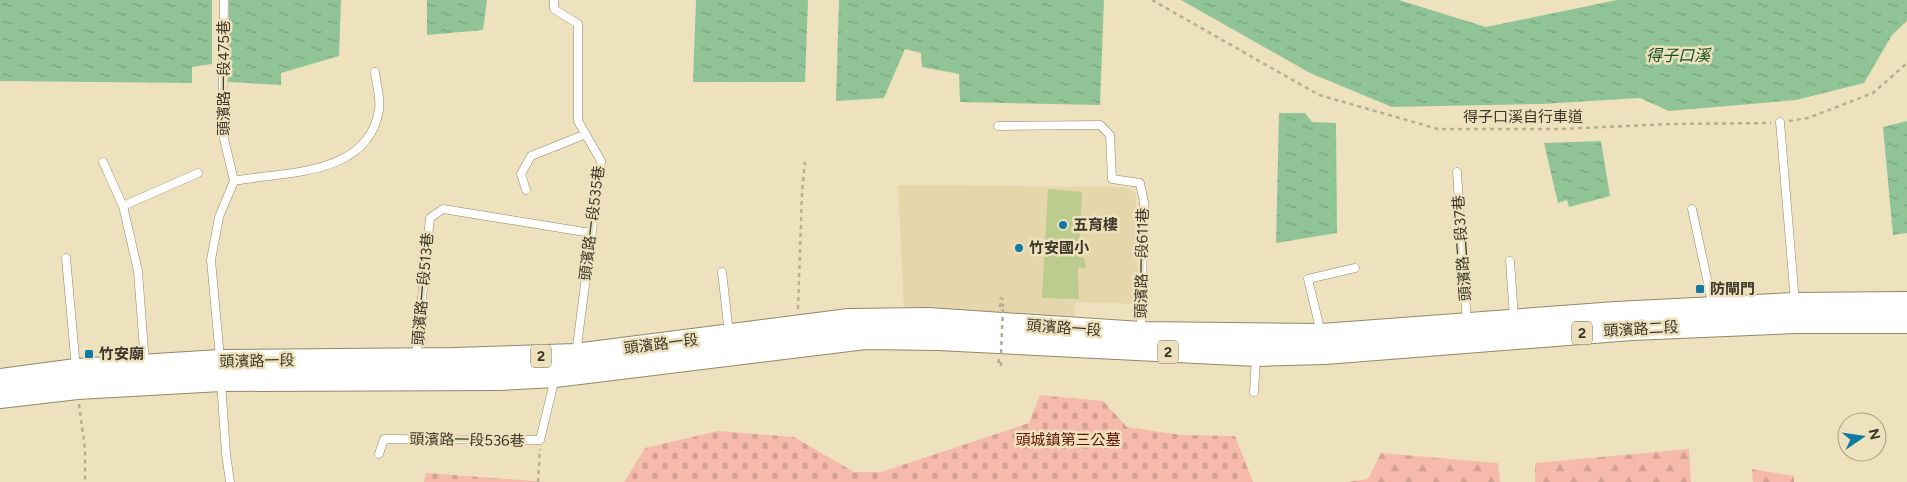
<svg xmlns="http://www.w3.org/2000/svg" width="1907" height="482" font-family="Figtree,'Noto Sans TC',sans-serif">
<style>
.built{fill:#e5d6ab}
.forest{fill:url(#forest-firs)}
.cemetery{fill:url(#cemetery-stones)}
.water{fill:url(#water-ripples)}
.building{fill:#bccb8e}
.lines{fill:none;stroke-linecap:round;stroke-linejoin:round}
.service-casing{stroke:#938867;stroke-width:9}
.primary-casing{stroke:#938867;stroke-width:24}
.path{stroke:#b7ad90;stroke-width:2.5;stroke-dasharray:4 4;stroke-linecap:butt}
.service{stroke:#fff;stroke-width:8}
.primary{stroke:#fff;stroke-width:22}
.path-bridge{stroke:#b7ad90;stroke-width:2.5;stroke-dasharray:4 4;stroke-linecap:butt}
.poi-dot{fill:#0f7aa4;stroke:#eee2be;stroke-width:2}
.labels{text-anchor:middle;stroke-width:5;stroke-linejoin:round;paint-order:stroke}
.shield{fill:#eee2be;stroke:#716a56;stroke-width:1}
.shield-label{font-size:14px;font-weight:bold;fill:#3c3729}
.street-label{font-size:15px;fill:#3c3729;stroke:#eee2be}
.poi-label{font-size:15px;font-weight:bold;fill:#3c3729;stroke:#eee2be;text-anchor:start}
.park-label{font-size:15px;fill:#5e1100;stroke:#eee2be}
.water-label{font-size:16px;font-style:italic;fill:#174e24;stroke:#eee2be}
</style>
<defs>
<pattern id="forest-firs" width="22" height="20" patternUnits="userSpaceOnUse" patternTransform="scale(1.25)"><rect width="22" height="20" fill="#f5baaa"/><path d="M5 1l3.5 6h-7zM16 11l3.5 6h-7z" fill="#d3a092"/></pattern>
<pattern id="cemetery-stones" width="16" height="16" patternUnits="userSpaceOnUse" patternTransform="scale(1.25)"><rect width="16" height="16" fill="#f5baaa"/><path d="M2 7V4a2 2 0 0 1 4 0v3zM10 15v-3a2 2 0 0 1 4 0v3z" fill="#d3a092"/></pattern>
<pattern id="water-ripples" width="26" height="14" patternUnits="userSpaceOnUse" patternTransform="scale(1.25)"><rect width="26" height="14" fill="#90c497"/><path d="M2 4q2-2 4 0t4 0M15 11q2-2 4 0t4 0" fill="none" stroke="#77a07b"/></pattern>
</defs>
<rect width="100%" height="100%" fill="#eee2be"/>
<!-- built -->
<path class="built" d="M898,185L1126,187L1136,194L1138,304L1076,302L1074,320L904,309Z"/>
<!-- forest -->
<path class="forest" d="M1689,449L1691,482H1535V463Z
M1381,453L1498,463L1500,482H1346L1368,479Z
M1752,469L1794,476V482H1753Z"/>
<!-- cemetery -->
<path class="cemetery" d="M1040,395L1103,401L1127,427L1181,435L1235,436L1253,482H624L645,448L718,431L794,437L854,472H881L1029,423Z
M426,473L547,482H424Z"/>
<!-- water -->
<path class="water" d="M0,0H212V64L192,67V83L0,81Z
M229,0H341L339,56L281,73V85L228,82Z
M427,0H487L483,30L427,35Z
M696,0H808L805,82H693Z
M839,0H1104L1100,105L960,102L959,74L922,67L921,53L905,49L884,98L836,101Z
M1181,0H1399L1486,27L1617,0H1907V21L1892,35L1864,83L1796,100L1669,111L1640,98L1541,104L1392,107L1310,73Z
M1279,113H1305L1312,122L1336,123L1337,233L1276,243Z
M1907,121V233L1893,235L1883,127Z
M1601,141L1610,196L1569,207L1567,200L1558,203L1544,143Z"/>
<!-- building -->
<path class="building" d="M1048,189L1082,192L1079,257L1084,258L1086,268H1078L1079,299L1042,298Z"/>
<g class="lines">
<!-- service casing -->
<g class="service-casing">
<path id="service" d="M554,0V9L578,24V121L601,161L576,354
M1780,122L1795,302
M998,126L1100,125L1110,135L1112,179L1140,183L1144,202L1141,330
M103,162L123,206
M1457,172L1467,323
M234,181C285,171 368,177 379,110C381,99 376,83 375,72
M526,190L521,174L531,156L586,134
M1692,209L1713,307
M66,258L76,368
M1510,261L1514,318
M722,272L729,334
M1321,333L1308,279L1355,268
M416,357L430,218L443,209L591,233
M220,358L211,260L219,217L234,181L222,130L224,0
M145,364L138,271L123,206L198,173
M221,382L226,454L230,482
M1254,392L1256,357
M379,454L384,439L540,440L555,378"/>
</g>
<!-- primary casing -->
<g class="primary-casing">
<path id="primary" d="M0,380L76,370L220,361L454,359L575,355L849,320L928,319L1141,333L1322,335L1616,313L1795,304L1907,303
M0,397L77,388L221,380L499,379L555,376L865,338L938,339L1257,355L1325,353L1632,329L1797,322H1907"/>
</g>
<!-- path -->
<path class="path" d="M1152,0L1319,95L1438,129H1561L1670,124L1771,123
M1789,121L1808,118L1873,93L1907,63
M1000,307L1001,298L1003,299V307
M798,309L802,193L805,162
M999,359L998,365H1001V359
M79,404L85,449V482
M538,482L540,449"/>
<!-- service -->
<use href="#service" class="service"/>
<!-- primary -->
<use href="#primary" class="primary"/>
<!-- path-bridge -->
<path class="path-bridge" d="M1001,353L1003,308"/>
</g>
<!-- markers -->
<g class="poi-dot">
<circle cx="1063" cy="225" r="5"/>
<circle cx="1019" cy="248" r="5"/>
<rect x="1695" y="284" width="10" height="10" rx="2.5"/>
<rect x="84" y="349" width="10" height="10" rx="2.5"/>
</g>
<g class="labels">
<!-- shield labels -->
<g class="shield">
<rect x="1572" y="321.5" width="20" height="23" rx="4"/>
<rect x="1158" y="340.5" width="20" height="23" rx="4"/>
<rect x="531" y="344.5" width="20" height="23" rx="4"/>
</g>
<g class="shield-label">
<text x="1582" y="338">2</text>
<text x="1168" y="357">2</text>
<text x="541" y="361">2</text>
</g>
<!-- street labels -->
<g class="street-label">
<text transform="translate(224 78) rotate(-90)" y="5">頭濱路一段475巷</text>
<text x="1523" y="122">得子口溪自行車道</text>
<text transform="translate(592 223) rotate(-83)" y="5">頭濱路一段535巷</text>
<text transform="translate(1462 248) rotate(-94)" y="5">頭濱路二段37巷</text>
<text transform="translate(1142 263) rotate(-89)" y="5">頭濱路一段611巷</text>
<text transform="translate(423 289) rotate(-85)" y="5">頭濱路一段513巷</text>
<text transform="translate(1064 328) rotate(4)" y="5">頭濱路一段</text>
<text transform="translate(1641 329) rotate(-3)" y="5">頭濱路二段</text>
<text transform="translate(661 344) rotate(-7)" y="5">頭濱路一段</text>
<text transform="translate(257 361) rotate(-1)" y="5">頭濱路一段</text>
<text transform="translate(467 440) rotate(1)" y="5">頭濱路一段536巷</text>
</g>
<!-- poi labels -->
<g class="poi-label">
<text x="1073" y="230">五育樓</text>
<text x="1029" y="253">竹安國小</text>
<text x="1710" y="294">防閘門</text>
<text x="99" y="359">竹安廟</text>
</g>
<!-- park labels -->
<g class="park-label">
<text x="1068" y="445">頭城鎮第三公墓</text>
</g>
<!-- water labels -->
<g class="water-label">
<text x="1678" y="61">得子口溪</text>
</g>
</g>
<!-- north arrow -->
<g transform="translate(1862 437) rotate(77)"><circle r="24" fill="#eee2be" stroke="#a79e82"/>
<path d="M0-4L9 19L0 12L-9 19Z" fill="#0f7aa4"/>
<text y="-8" font-size="14" font-weight="bold" text-anchor="middle" fill="#3c3729">N</text>
</g>
</svg>
